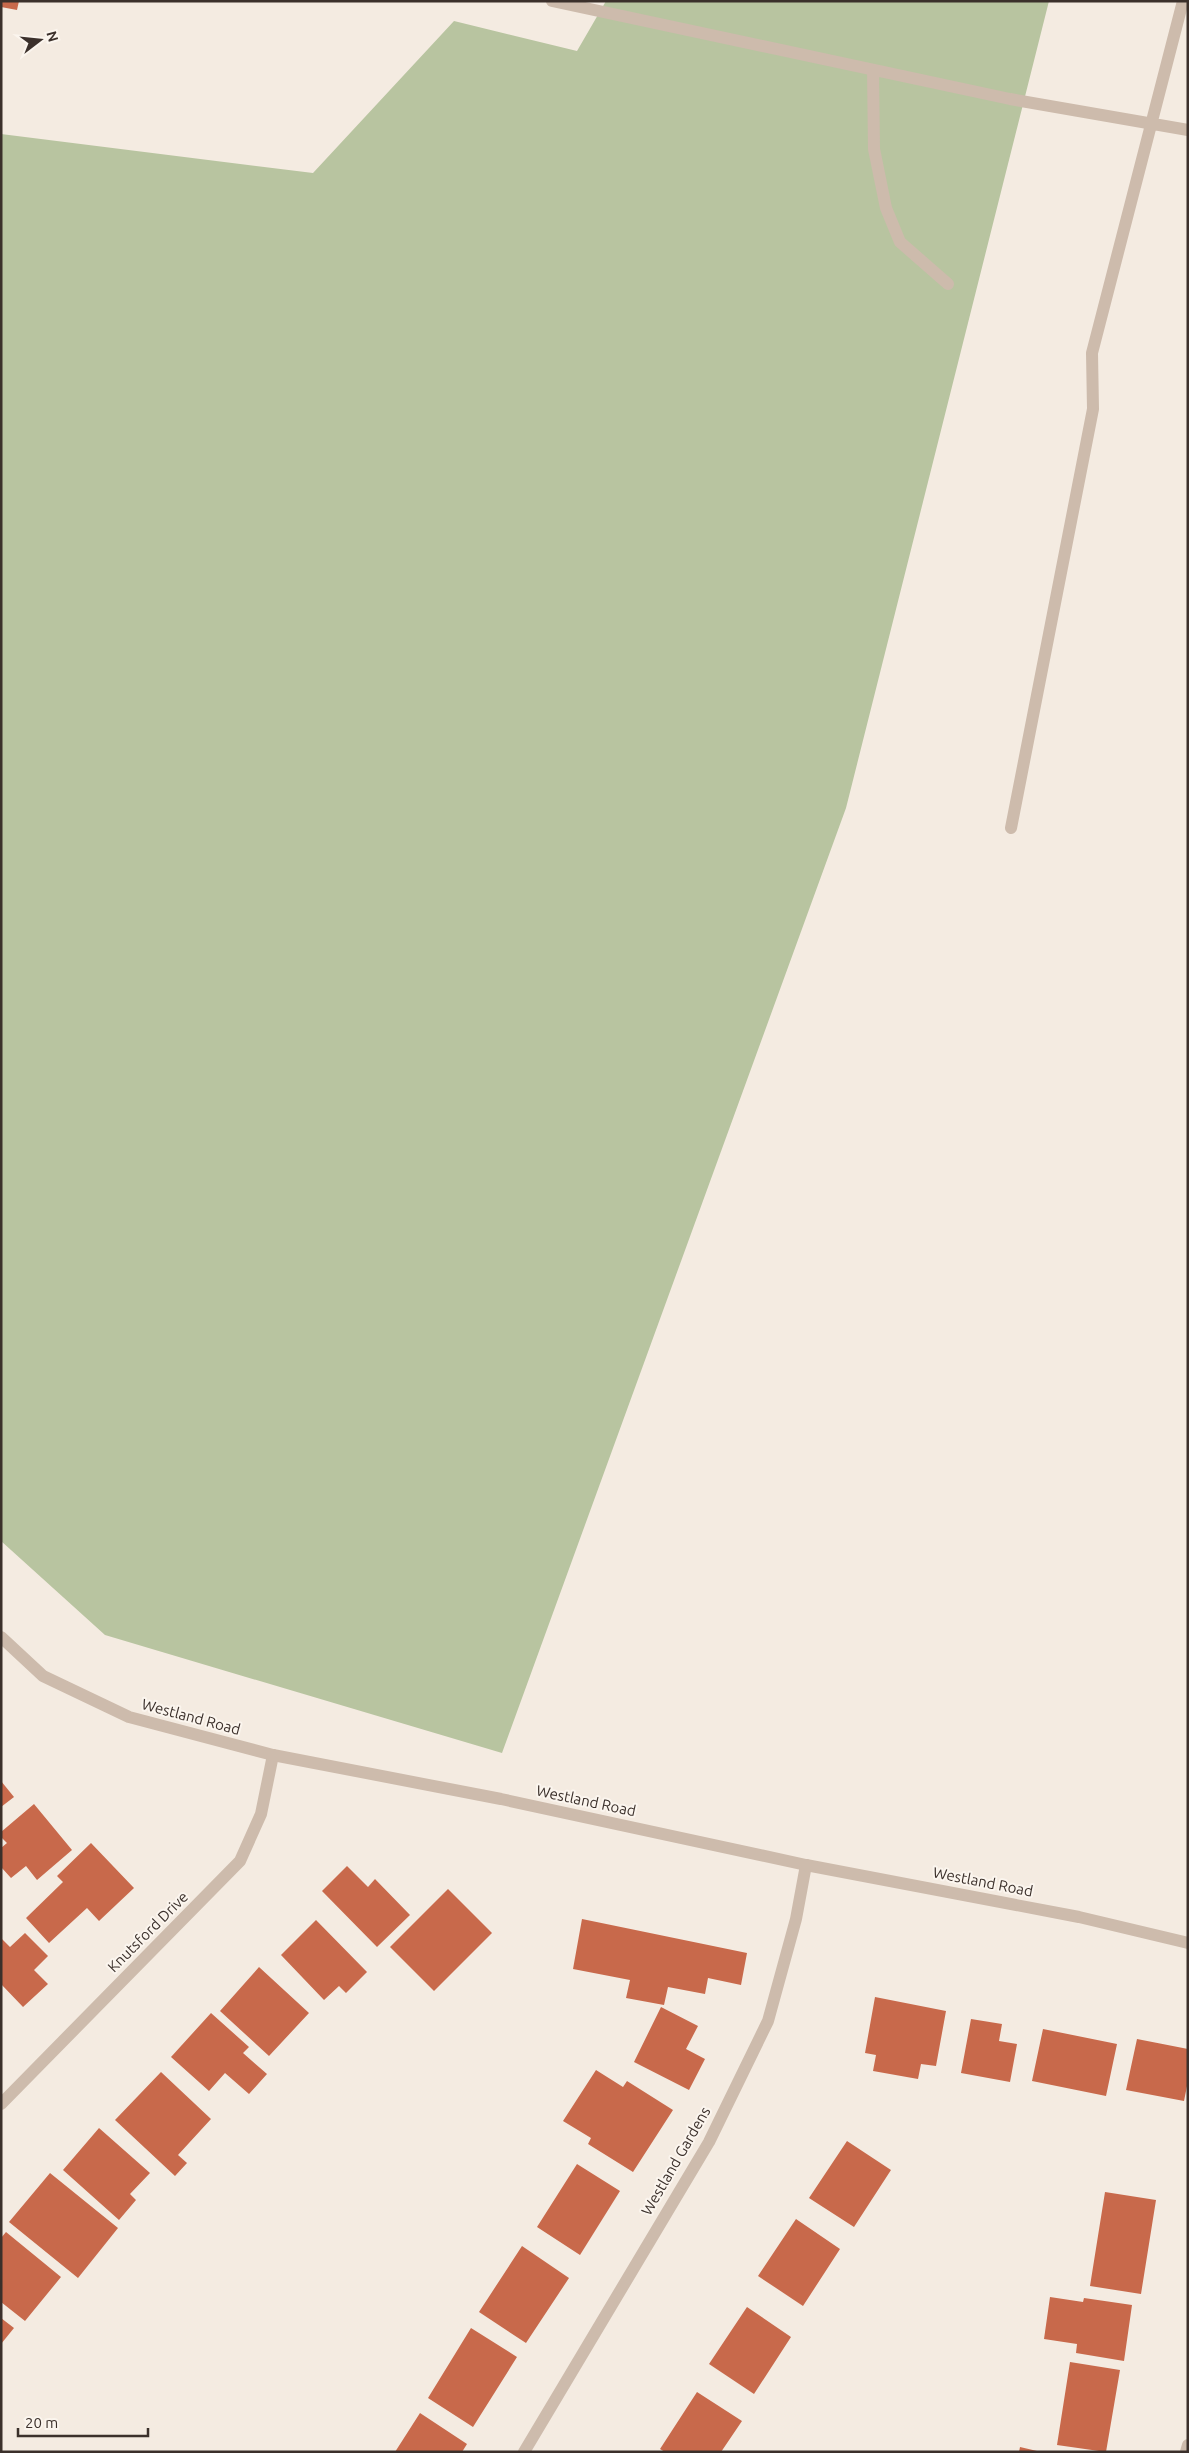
<svg xmlns="http://www.w3.org/2000/svg" width="1189" height="2453" font-family="Ubuntu,sans-serif">
<style>
.green{fill:#b8c4a0}
.building{fill:#c8694b}
.lines{fill:none;stroke-linecap:round;stroke-linejoin:round}
.service{stroke:#cdbbac;stroke-width:12}
.minor{stroke:#cdbbac;stroke-width:12}
.tertiary{stroke:#cdbbac;stroke-width:12}
.labels{text-anchor:middle;stroke-width:4;stroke-linejoin:round;paint-order:stroke}
.street-label{font-size:15px;fill:#3b302b;stroke:#fbf5ee}
</style>
<rect width="100%" height="100%" fill="#f4ebe1"/>
<!-- green -->
<path class="green" d="M606,1H1049L846,808L502,1753L105,1635L1,1541V134L313,173L454,21L577,51Z"/>
<!-- building -->
<path class="building" d="M1,1H19L17,10L1,7Z
M1,1781L14,1797L1,1807Z
M34,1804L72,1850L37,1880L26,1866L11,1878L1,1867V1848L7,1843L1,1837V1832Z
M91,1843L134,1888L99,1921L87,1908L49,1943L26,1918L63,1882L57,1876Z
M347,1866L368,1887L375,1879L410,1915L377,1947L322,1891Z
M448,1889L492,1933L434,1991L390,1947Z
M582,1919L747,1953L741,1985L708,1978L705,1994L668,1987L664,2005L626,1998L630,1980L573,1969Z
M316,1920L367,1972L346,1993L339,1986L324,2000L281,1955Z
M25,1933L48,1956L34,1970L48,1984L23,2007L1,1984V1938L10,1947Z
M259,1967L309,2013L269,2056L220,2011Z
M875,1997L946,2011L936,2066L921,2064L918,2079L873,2071L876,2055L865,2053Z
M661,2007L698,2026L686,2049L705,2059L689,2090L634,2062Z
M211,2013L249,2047L243,2053L267,2074L249,2094L225,2073L209,2091L171,2057Z
M971,2019L1002,2024L999,2041L1017,2044L1010,2082L961,2073Z
M1043,2029L1117,2044L1106,2096L1032,2081Z
M1137,2039L1188,2049V2081L1184,2101L1126,2090Z
M596,2070L623,2087L627,2081L673,2110L633,2172L588,2144L591,2138L563,2121Z
M161,2072L211,2119L178,2155L187,2163L175,2176L115,2120Z
M99,2128L150,2173L130,2194L136,2200L119,2220L63,2170Z
M847,2141L891,2170L854,2227L809,2198Z
M577,2164L620,2191L580,2255L537,2227Z
M50,2173L118,2228L78,2278L9,2222Z
M1105,2192L1156,2200L1141,2294L1090,2286Z
M796,2219L840,2249L803,2306L758,2276Z
M6,2232L61,2277L25,2321L1,2302V2238Z
M522,2246L569,2278L526,2343L479,2312Z
M1050,2297L1083,2302L1084,2298L1132,2305L1124,2361L1076,2353L1077,2344L1044,2339Z
M747,2307L791,2337L754,2394L709,2364Z
M1,2318L14,2328L1,2344Z
M471,2328L517,2357L473,2427L428,2398Z
M1070,2362L1120,2370L1106,2452L1057,2445Z
M697,2392L742,2421L721,2452H665L660,2449Z
M420,2413L467,2444L462,2452H395Z
M1020,2447L1037,2451V2452H1019Z"/>
<g class="lines">
<!-- service -->
<path class="service" d="M552,1L1010,99L1188,130
M873,70L874,149L886,208L900,242L948,284
M1011,828L1093,409L1092,353L1183,1"/>
<!-- minor -->
<path class="minor" d="M1,2104L240,1861L261,1814L273,1755
M524,2452L709,2142L768,2021L796,1919L806,1865
M1186,2452L1188,2445"/>
<!-- tertiary -->
<path class="tertiary" d="M1,1637L43,1676L129,1717L273,1755L501,1799L806,1865L1079,1917L1188,1943"/>
</g>
<g class="labels">
<!-- street labels -->
<g class="street-label">
<text transform="translate(191 1717) rotate(15)" y="5">Westland Road</text>
<text transform="translate(586 1801) rotate(12)" y="5">Westland Road</text>
<text transform="translate(983 1882) rotate(11)" y="5">Westland Road</text>
<text transform="translate(148 1932) rotate(-45)" y="5">Knutsford Drive</text>
<text transform="translate(676 2161) rotate(-60)" y="5">Westland Gardens</text>
</g>
</g>
<!-- border -->
<rect width="1189" height="2453" fill="none" stroke="#3b302b" stroke-width="5"/>
<!-- north arrow -->
<g transform="translate(40 40) rotate(74)" stroke="#fbf5ee" stroke-width="4" paint-order="stroke">
<path d="M0-4L9 19L0 12L-9 19Z" fill="#3b302b"/>
<text y="-8" font-size="14" font-weight="bold" text-anchor="middle" fill="#3b302b">N</text>
</g>
<!-- scale -->
<path d="M18 2428v8h130v-8" fill="none" stroke="#3b302b" stroke-width="2.5"/>
<text x="25" y="2428" font-size="15" fill="#3b302b" stroke="#fbf5ee" stroke-width="4" paint-order="stroke">20 m</text>
</svg>
